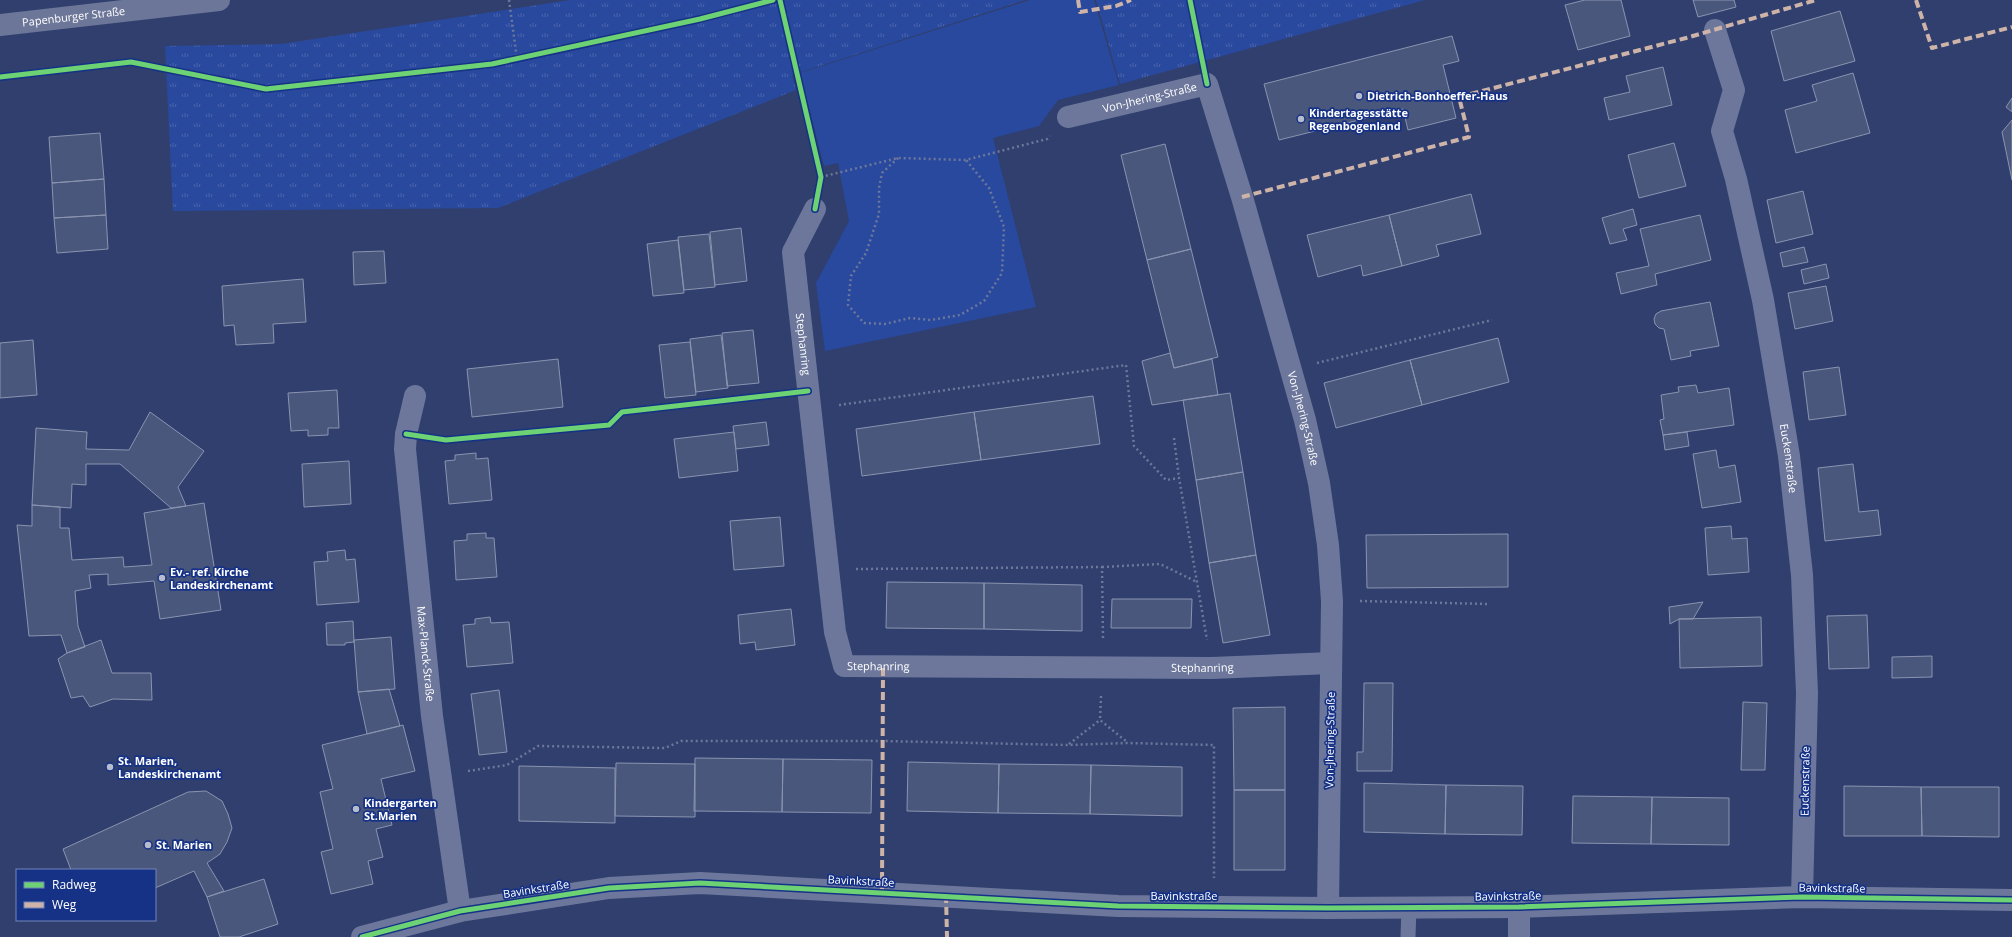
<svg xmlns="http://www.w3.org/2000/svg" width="2012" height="937" font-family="'Open Sans',sans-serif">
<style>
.grass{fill:url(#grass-tufts)}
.green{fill:#29499e}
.building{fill:#4a577c;stroke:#8a94b1}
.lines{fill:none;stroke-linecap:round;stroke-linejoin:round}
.path{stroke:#6c779b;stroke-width:2.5;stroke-dasharray:2 3;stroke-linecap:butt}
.service{stroke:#6c779b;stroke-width:15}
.minor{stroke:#6c779b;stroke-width:22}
.primary{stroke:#6c7698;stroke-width:22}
.quiet{stroke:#ceb3a9;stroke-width:4;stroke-dasharray:8 4;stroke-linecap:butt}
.cycleway-casing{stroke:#163287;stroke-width:8}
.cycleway{stroke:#6cd273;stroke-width:5}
.poi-dot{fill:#b7bccc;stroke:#163287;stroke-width:1.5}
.labels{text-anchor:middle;stroke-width:3.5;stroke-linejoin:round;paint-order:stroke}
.street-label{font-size:11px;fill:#fff;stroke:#163287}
.poi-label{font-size:11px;font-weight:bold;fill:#fff;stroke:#163287;text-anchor:start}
</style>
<defs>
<pattern id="grass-tufts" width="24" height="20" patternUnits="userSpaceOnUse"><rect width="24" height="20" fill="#29499e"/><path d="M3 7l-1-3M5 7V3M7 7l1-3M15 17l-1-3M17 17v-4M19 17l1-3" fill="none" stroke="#4964ad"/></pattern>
</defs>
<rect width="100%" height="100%" fill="#303f6d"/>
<!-- grass -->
<path class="grass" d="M570,0H1025L792,75L796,90L498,208L173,211L165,46L281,44Z
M1096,0H1425L1120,84Z"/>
<!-- green -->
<path class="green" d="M1030,0H1094L1119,85L1058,100L1039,126L993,138L1036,307L825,351L816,283L849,221L838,163L824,166L800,73Z"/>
<!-- building -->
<path class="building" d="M1585,0H1621L1630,36L1578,50L1565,5Z
M1693,0H1734L1736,7L1698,17Z
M1840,11L1855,61L1784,81L1771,31Z
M1452,36L1459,61L1443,65L1456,118L1408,130L1403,109L1279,140L1264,84Z
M1663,67L1672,105L1609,120L1604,98L1630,92L1626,76Z
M1853,73L1870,133L1796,153L1785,110L1817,101L1812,85Z
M2012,98V112L2006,107Z
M2012,120V180L2002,132Z
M100,133L104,179L52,183L49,137Z
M1674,143L1686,186L1639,198L1628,155Z
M1165,144L1191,249L1147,260L1121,155Z
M104,179L106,215L54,218L52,183Z
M1803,191L1813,234L1776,243L1767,200Z
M1471,194L1481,234L1436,245L1439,256L1402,266L1389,215Z
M1633,209L1637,225L1623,229L1627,240L1610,244L1602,218Z
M106,215L108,249L57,253L54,218Z
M1389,215L1402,266L1363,276L1361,265L1318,277L1307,235Z
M1700,215L1711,260L1655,274L1657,285L1621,294L1616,273L1649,266L1640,229Z
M741,228L747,281L715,285L710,232Z
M709,234L715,287L684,290L678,237Z
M678,240L684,293L653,296L647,244Z
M1804,247L1808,262L1783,267L1780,253Z
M1191,249L1218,357L1174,368L1147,260Z
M384,251L386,283L354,285L353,252Z
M1826,264L1829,278L1804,284L1801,270Z
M303,279L306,322L273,324L274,343L236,345L234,325L224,326L222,286Z
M1826,286L1833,321L1795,329L1788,293Z
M1710,302L1719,346L1690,351L1691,356L1671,360L1664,329L1659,328L1655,324L1654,319L1656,314L1661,311Z
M753,330L759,383L727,386L722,333Z
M721,335L728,388L696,392L690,339Z
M1498,338L1509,382L1422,405L1410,360Z
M33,340L37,395L0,398V343Z
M690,342L696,395L665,398L659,345Z
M1170,353L1174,368L1212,359L1218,395L1152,405L1142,361Z
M558,359L563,407L472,417L467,369Z
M1410,360L1422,405L1336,428L1324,383Z
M1839,367L1846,415L1809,420L1803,372Z
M1696,385L1698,393L1729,388L1734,425L1663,435L1660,420L1664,419L1661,395L1679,392L1678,387Z
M337,390L339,428H328V435L308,436V430L291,431L288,393Z
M1230,393L1243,472L1196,480L1183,400Z
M1093,396L1100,444L981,460L974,412Z
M150,412L204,451L178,487L186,506L171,508L120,464H86V485L72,484L71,508L32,505L36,428L87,432L86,449L129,450Z
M974,412L981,460L862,476L856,429Z
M766,422L769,445L736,449L733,426Z
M734,432L738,471L679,478L674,439Z
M1687,432L1689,446L1665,450L1663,435Z
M1716,450L1719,468L1735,465L1741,502L1702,508L1693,454Z
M476,453V459L488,458L492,500L449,504L445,461L455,460V455Z
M349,461L351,504L304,507L302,464Z
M1853,464L1859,512L1878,510L1881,535L1825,541L1818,468Z
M1243,472L1256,555L1209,563L1196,480Z
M204,503L221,610L160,619L154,581L108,585V574L89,575L91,588L75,591L78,626L85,647L67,653L61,635L29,636L17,525L32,526V505L60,507V528H69L72,560L123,557L124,567L152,565L144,513Z
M780,517L784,566L734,570L730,521Z
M1731,526L1732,539L1747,538L1749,572L1708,575L1705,528Z
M486,533V538H494L497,577L456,580L454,541L467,540V534Z
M1508,534V587L1367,588L1366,535Z
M345,550L346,560L355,559L359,602L317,605L314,562L328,561L327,552Z
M1256,555L1270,635L1223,643L1209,563Z
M887,582L984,583V629L886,628Z
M984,583L1082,585V631L984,629Z
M1112,599H1192L1191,628H1111Z
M1703,602L1693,619H1679L1670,624L1669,607Z
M791,609L795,645L756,650L755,642L740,644L738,615Z
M1867,615L1869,668L1829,669L1827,616Z
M490,617L491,623L509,622L513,663L467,667L463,625L475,624V619Z
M1761,617L1762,666L1680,668L1679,619Z
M353,621L354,642L345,643V645H327L326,623Z
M391,637L395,689L358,692L354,640Z
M101,640L112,673H151L152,700L113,699L90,707L83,696L71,698L58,659L67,653Z
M1932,656V677L1892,678V657Z
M1364,683H1393L1392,771H1357V752H1363Z
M389,689L400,726L367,734L358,692Z
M499,690L507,752L479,755L471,694Z
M1743,702L1767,703L1765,770H1741Z
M1285,707V790H1234L1233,708Z
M403,725L415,771L381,779L392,825L376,829L383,857L368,861L373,884L331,894L321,852L333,849L320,792L333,789L322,745Z
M695,758L783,759L782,812L694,811Z
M783,759L872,760L871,813L782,812Z
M908,762L999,764L998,813L907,811Z
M616,763L695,764V817L615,816Z
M999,764L1091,765L1090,814L998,813Z
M1091,765L1182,767V816L1090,814Z
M519,766L615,768V823L519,821Z
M1364,783L1446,785L1445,834L1364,832Z
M1446,785L1523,786L1522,835L1445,834Z
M1844,786L1921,787L1922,836H1844Z
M1921,787H1999V837L1922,836Z
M1234,790H1285V870H1234Z
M206,791L222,801L228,814L232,828L227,842L220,854L207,863L224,891L207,897L194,871L155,888V870H71L63,849L188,792Z
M1573,796L1652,797L1651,844L1572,843Z
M1652,797L1729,798V845L1651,844Z
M264,879L278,924L239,937H220L207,897Z"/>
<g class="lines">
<!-- path -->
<path class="path" d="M509,0L517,59
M898,158L882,173L879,188V214L866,253L851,276L848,305L864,323L885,324L910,318L931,320L960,315L984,301L1002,273L1004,227L989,188L966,160
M821,177L898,158L966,160L1047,139L1050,136
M1317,363L1492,320
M839,405L1126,365L1134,446L1166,480L1179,478L1207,640
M1174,438L1179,478
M1102,567L1160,564L1197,582
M856,569L1102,567L1103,639
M1360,601L1488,604
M1101,696L1100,720L1127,742
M1069,744L1100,720
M468,771L507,765L538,746L665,748L681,741H883L1068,745L1127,743L1214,745V878"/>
<!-- service -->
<path class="service" d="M1408,937L1409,906"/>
<!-- minor -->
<g class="minor">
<path id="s1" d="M1715,30L1734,90L1722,131L1736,179L1763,300L1789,456L1802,575L1807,693L1802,897"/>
<path id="s2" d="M1068,117L1207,84L1242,197L1305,420L1319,483L1328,545L1332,601L1328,908"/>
<path id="s3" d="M815,209L793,252L835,632L844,666L1212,668L1331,663"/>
<path id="s4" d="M415,396L406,434L405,449L432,716L460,911"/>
<path d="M362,937L460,911L609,888L700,883L1118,906L1328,908L1519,907L1802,897L2012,900"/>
<path d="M1519,937V907"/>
</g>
<!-- primary -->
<path class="primary" id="s5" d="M0,25L219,0"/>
<!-- quiet -->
<path class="quiet" d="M1078,0L1080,12L1116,6L1131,0
M1916,0L1932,48L2012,27
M1242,197L1469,137L1459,97L1686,38L1816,0
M882,892L883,667
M946,895L947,937"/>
<!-- cycleway casing -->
<g class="cycleway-casing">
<path id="cycleway" d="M780,0L821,177L815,209
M1190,0L1207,84
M0,77L131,62L266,89L492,64L700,19L773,0
M406,434L446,440L609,425L622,412L808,391
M362,937L460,911L609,888L700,883L1118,906L1328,908L1519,907L1802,897L2012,900"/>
</g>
<!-- cycleway -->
<use href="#cycleway" class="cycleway"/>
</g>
<!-- markers -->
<g class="poi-dot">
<circle cx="1359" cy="96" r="4"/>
<circle cx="1301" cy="119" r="4"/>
<circle cx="162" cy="578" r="4"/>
<circle cx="110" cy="767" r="4"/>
<circle cx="356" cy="809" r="4"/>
<circle cx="148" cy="845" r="4"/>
</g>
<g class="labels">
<!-- street labels -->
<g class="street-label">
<text dy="4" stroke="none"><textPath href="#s5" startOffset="74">Papenburger Straße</textPath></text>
<text dy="4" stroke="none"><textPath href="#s2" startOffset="84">Von-Jhering-Straße</textPath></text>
<text dy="4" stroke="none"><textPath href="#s3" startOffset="141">Stephanring</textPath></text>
<text dy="4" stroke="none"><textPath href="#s2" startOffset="491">Von-Jhering-Straße</textPath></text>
<text dy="4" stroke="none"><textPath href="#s1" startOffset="440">Euckenstraße</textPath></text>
<text dy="4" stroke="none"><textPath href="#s4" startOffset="260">Max-Planck-Straße</textPath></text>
<text dy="4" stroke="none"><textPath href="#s3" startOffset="500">Stephanring</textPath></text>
<text dy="4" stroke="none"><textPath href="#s3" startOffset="824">Stephanring</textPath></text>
<text transform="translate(1330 740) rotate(-89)" y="4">Von-Jhering-Straße</text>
<text transform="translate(1805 781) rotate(-89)" y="4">Euckenstraße</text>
<text transform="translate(861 881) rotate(3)" y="4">Bavinkstraße</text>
<text transform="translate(1832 888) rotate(1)" y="4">Bavinkstraße</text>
<text transform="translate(536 889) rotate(-9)" y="4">Bavinkstraße</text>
<text x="1184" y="900">Bavinkstraße</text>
<text transform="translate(1508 896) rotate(-1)" y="4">Bavinkstraße</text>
</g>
<!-- poi labels -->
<g class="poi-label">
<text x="1367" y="100">Dietrich-Bonhoeffer-Haus</text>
<text x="1309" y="117">Kindertagesstätte<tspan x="1309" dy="13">Regenbogenland</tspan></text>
<text x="170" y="576">Ev.- ref. Kirche<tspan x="170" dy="13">Landeskirchenamt</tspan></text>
<text x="118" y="765">St. Marien,<tspan x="118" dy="13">Landeskirchenamt</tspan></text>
<text x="364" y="807">Kindergarten<tspan x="364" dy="13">St.Marien</tspan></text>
<text x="156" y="849">St. Marien</text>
</g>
</g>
<!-- legend -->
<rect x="16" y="869" width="140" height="52" fill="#163287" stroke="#7384b7"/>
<rect x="24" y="882" width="20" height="6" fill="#6cd273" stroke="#7384b7"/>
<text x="52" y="889" font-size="12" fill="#ffffff">Radweg</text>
<rect x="24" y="902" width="20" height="6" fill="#ceb3a9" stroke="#7384b7"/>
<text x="52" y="909" font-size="12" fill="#ffffff">Weg</text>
</svg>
